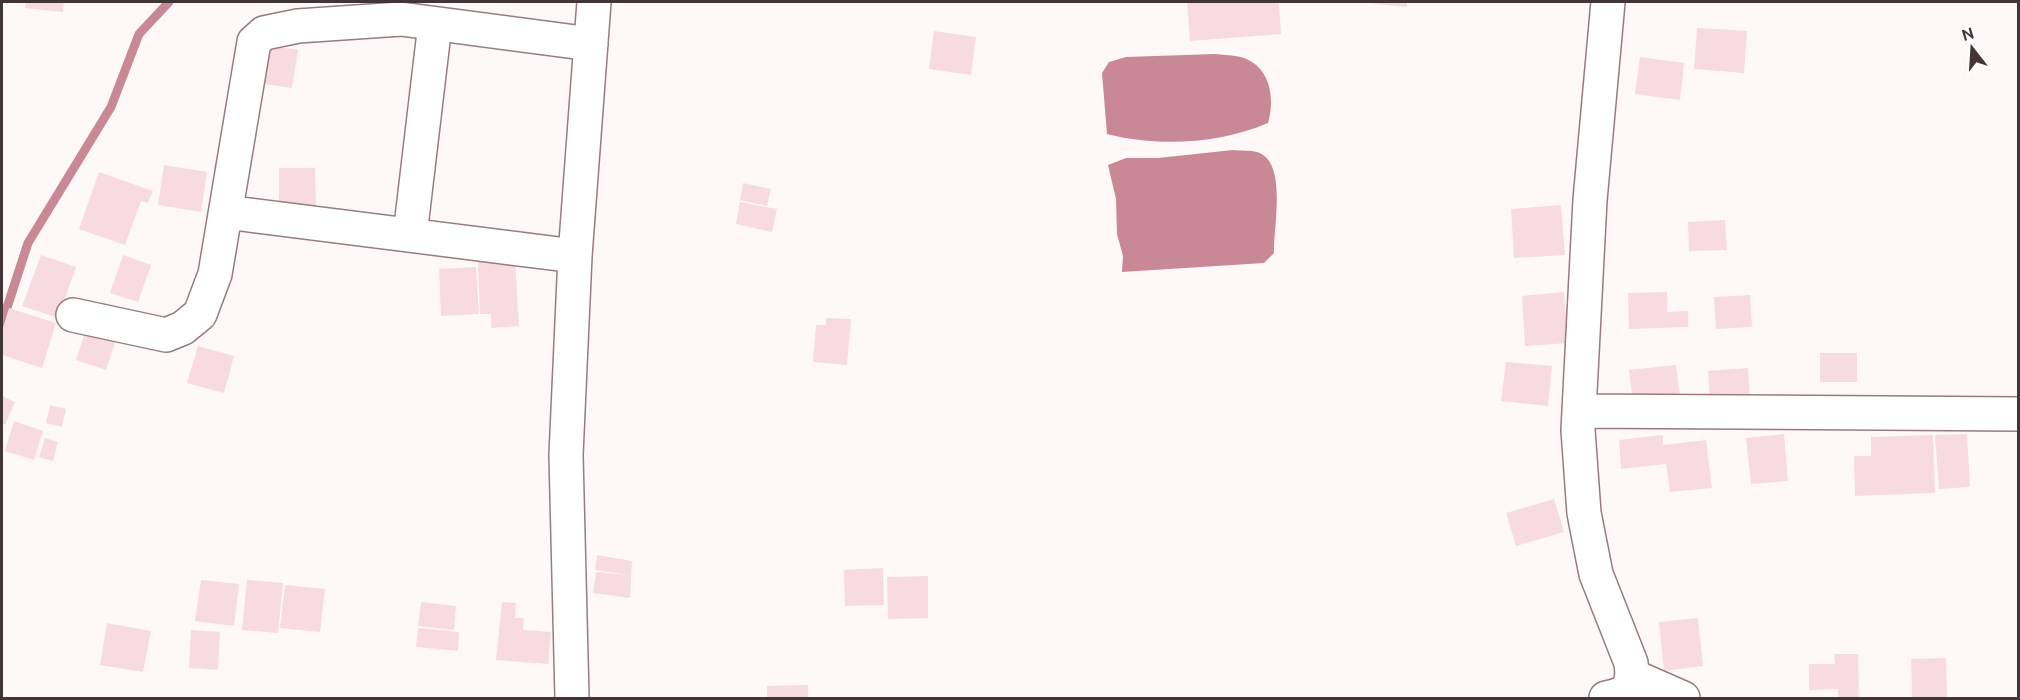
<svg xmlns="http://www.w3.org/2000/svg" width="2020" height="700" font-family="Ubuntu,sans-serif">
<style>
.water{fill:#c98896}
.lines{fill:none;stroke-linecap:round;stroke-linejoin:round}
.stream{stroke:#c98896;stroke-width:9}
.building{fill:#f8dbe0}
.minor-casing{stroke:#967c81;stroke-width:36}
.minor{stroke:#fff;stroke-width:33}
</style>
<rect width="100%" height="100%" fill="#fef8f9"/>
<!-- water -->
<path class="water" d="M1215,54C1224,55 1235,55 1244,58C1271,68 1275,99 1268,123C1219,144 1158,147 1107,134L1102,73L1109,62L1126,57Z
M1233,150C1241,151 1250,150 1257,152C1288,161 1273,228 1274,253L1264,263L1122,272L1123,256L1117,234L1116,199L1108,165L1126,158H1158Z"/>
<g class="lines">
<!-- stream -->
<path class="stream" d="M2,323L28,243L111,107L139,34L169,2"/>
</g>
<!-- building -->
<path class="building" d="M26,2H64L63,12L25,8Z
M1187,2H1279L1281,34L1190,41Z
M1356,2H1407V7Z
M1697,28L1747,31L1744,73L1694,69Z
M934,31L976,37L971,75L929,69Z
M270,46L298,50L292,88L264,84Z
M1640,57L1684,63L1680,100L1635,94Z
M164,165L207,172L201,212L158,205Z
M279,168H315L316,208H279Z
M99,172L153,191L148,203L141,201L125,245L79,229Z
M743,183L771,189L767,206L740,200Z
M740,202L777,209L772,232L736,224Z
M1561,205L1565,255L1514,258L1511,209Z
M1725,220L1727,250L1689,251L1688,222Z
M41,255L76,267L58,318L22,306Z
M123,255L151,265L138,302L110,293Z
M515,261L519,326L491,328V314H480L478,262Z
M476,267L479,314L441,316L439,269Z
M1564,292L1568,343L1525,346L1522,296Z
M1667,292V312L1688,311V327L1629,329L1628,293Z
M1750,295L1752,327L1716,329L1714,297Z
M9,308L56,323L42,368L2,355V331Z
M826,318L851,319L847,365L813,362L816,325H826Z
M88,323L118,333L106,370L76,360Z
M198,346L234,356L224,393L187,383Z
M1820,353H1857V382H1820Z
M1506,362L1552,366L1548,406L1501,401Z
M1676,365L1680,396L1633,402L1629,370Z
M1748,368L1750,400L1710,402L1708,371Z
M2,396L15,402L5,425L2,423Z
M50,405L66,409L62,427L46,423Z
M14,421L43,431L34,460L5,451Z
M1784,434L1788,481L1751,484L1746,438Z
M1967,434L1970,487L1939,489L1935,435Z
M1663,435V445L1706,440L1712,488L1670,492L1666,464L1621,469L1619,440Z
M1933,435L1935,493L1855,496L1854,456H1871V437Z
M45,438L58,442L53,461L39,457Z
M1554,499L1564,532L1516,546L1506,513Z
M597,555L632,561L630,598L593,593L596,572L628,575L595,570Z
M883,568L884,605L845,606L844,570Z
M928,576V618L888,619L887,577Z
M201,580L239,584L234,626L195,621Z
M247,580L283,583L278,633L242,630Z
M285,585L325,589L320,632L280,628Z
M421,602L456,606L454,630L418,626Z
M502,602L516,603L515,618H524L523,630L551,632L548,664L496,660Z
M1698,618L1703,666L1664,671L1659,622Z
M107,623L151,631L143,672L100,665Z
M418,628L459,632L458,651L416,647Z
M191,630L220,632L218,670L189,668Z
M1834,654H1858L1859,698H1838V689L1809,690V664H1835Z
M1946,658L1947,698H1912L1911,659Z
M808,685V698H767V686Z"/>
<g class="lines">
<!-- minor casing -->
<g class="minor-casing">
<path id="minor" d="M226,212L575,256
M410,235L435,24
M73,315L166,335L183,328L200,314L215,274L254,42L264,33L298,26L401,19L591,44
M1579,411L2018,414
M1633,676L1683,698
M572,698L566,455L575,256L594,2
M1606,698C1628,694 1634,686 1631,663L1596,574L1584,513L1578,430L1590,200L1608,2"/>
</g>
<!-- minor -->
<use href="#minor" class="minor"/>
</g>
<!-- border -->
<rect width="2020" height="700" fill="none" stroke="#413537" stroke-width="6"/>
<!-- north arrow -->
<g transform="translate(1972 48) rotate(343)" stroke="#ffffff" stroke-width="4.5" paint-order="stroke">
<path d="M0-4.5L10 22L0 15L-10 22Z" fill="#413537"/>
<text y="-9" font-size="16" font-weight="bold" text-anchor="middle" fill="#413537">N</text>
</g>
</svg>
